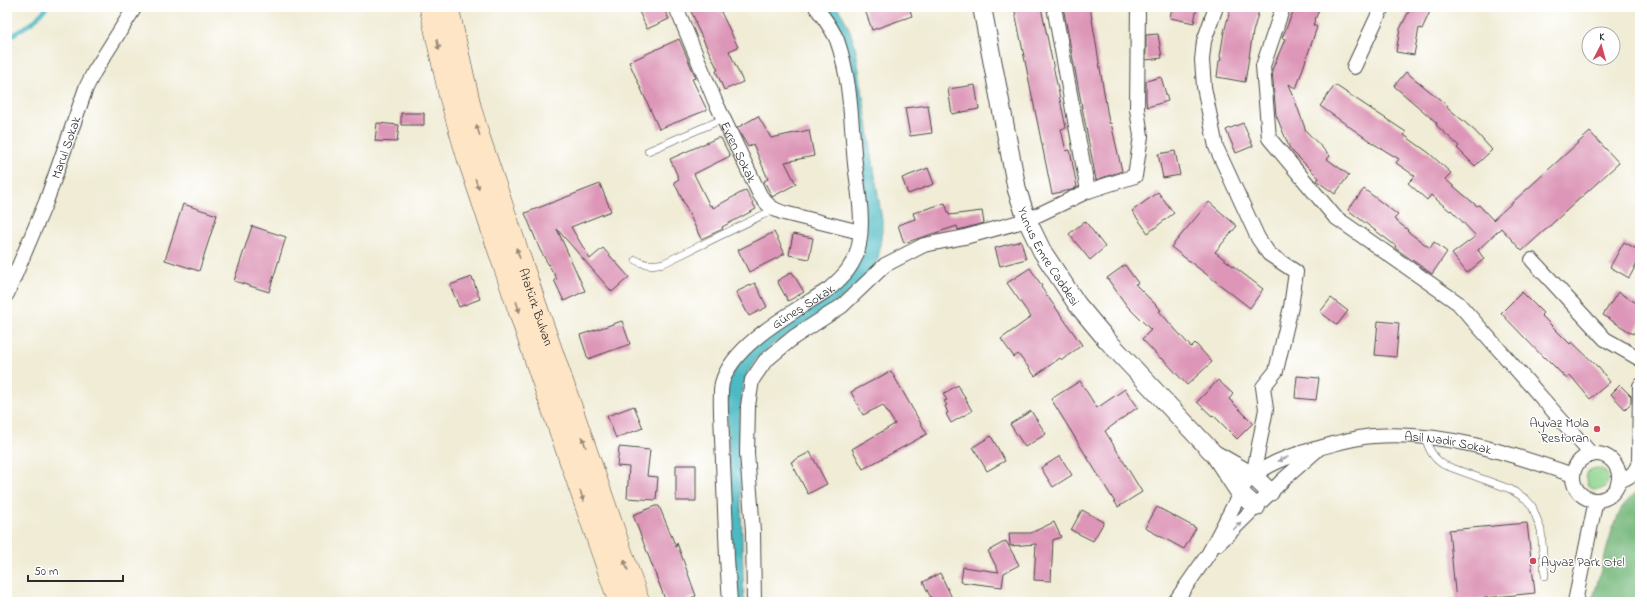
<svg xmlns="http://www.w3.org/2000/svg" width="1647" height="609" font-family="'Indie Flower',sans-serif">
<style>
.green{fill:#8ed48d;stroke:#5c805c}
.forest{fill:#72b678;stroke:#4e7052}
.water{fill:#4cbac2;stroke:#3c7276}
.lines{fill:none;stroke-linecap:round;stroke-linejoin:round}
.stream{stroke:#4cbac2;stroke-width:4}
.building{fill:#dd96b7}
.service-casing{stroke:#494845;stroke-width:8}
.minor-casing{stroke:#494845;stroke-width:16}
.tertiary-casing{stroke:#494845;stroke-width:20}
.secondary-casing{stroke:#494845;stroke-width:22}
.service{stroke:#fff;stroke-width:7}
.minor{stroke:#fff;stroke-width:14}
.tertiary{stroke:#fff;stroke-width:18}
.secondary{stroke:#fde5c5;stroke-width:21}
.oneway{fill:#948878}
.oneway2{fill:#a0a0a0}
.poi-dot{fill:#d1495b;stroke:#fff;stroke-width:1.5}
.labels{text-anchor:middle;stroke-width:3;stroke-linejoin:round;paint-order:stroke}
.street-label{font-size:13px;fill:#2b2b2b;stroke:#fff}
.poi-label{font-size:13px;fill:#2b2b2b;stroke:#fff;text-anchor:end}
</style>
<rect width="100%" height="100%" fill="#fff"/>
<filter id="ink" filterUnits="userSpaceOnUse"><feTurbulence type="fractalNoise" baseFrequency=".025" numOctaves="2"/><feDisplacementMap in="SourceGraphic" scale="8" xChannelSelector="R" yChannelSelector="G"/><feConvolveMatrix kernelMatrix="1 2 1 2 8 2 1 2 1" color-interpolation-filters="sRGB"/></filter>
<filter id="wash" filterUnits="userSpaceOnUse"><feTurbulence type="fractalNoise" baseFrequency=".012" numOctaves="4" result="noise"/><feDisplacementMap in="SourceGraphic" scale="16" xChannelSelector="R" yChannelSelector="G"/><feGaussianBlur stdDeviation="0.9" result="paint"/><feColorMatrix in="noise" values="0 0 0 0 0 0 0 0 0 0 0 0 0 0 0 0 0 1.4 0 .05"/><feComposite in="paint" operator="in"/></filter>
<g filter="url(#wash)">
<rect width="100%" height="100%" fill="#f0ecd6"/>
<!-- green -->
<path class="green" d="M1586 479a11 11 0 1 1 22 0a11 11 0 1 1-22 0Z"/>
<!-- forest -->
<path class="forest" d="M1640,488V602H1592L1612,530L1622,507Z"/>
<!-- water -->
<path class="water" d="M822,7H837C847,21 852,34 856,50L882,221V231L878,260L862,283L822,312L775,343L758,357L746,375L742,390L739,430L744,602H734L726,393L729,380L744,355L861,256L844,44Z"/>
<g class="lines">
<!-- stream -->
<path class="stream" d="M7,39L34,21L47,7"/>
</g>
<g id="blocks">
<!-- building -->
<path class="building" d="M637,7H663L669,19L647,29Z
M689,7H717L718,11L720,10L738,47L729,51L743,82L724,90L716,71L718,70L695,23L696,22Z
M864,7H909L912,16L872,30Z
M1014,7H1041L1066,128L1061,129L1066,151L1070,150L1077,187L1071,190L1052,194Z
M1063,7H1090L1109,123H1111L1122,171L1096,180Z
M1172,7H1197L1194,23L1170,18Z
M1231,7H1260L1253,32L1245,82L1217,77L1219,61L1221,60L1220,56L1224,32Z
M1295,7H1320L1313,25L1317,27L1296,89L1289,84L1306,131L1330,156L1327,159L1349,175L1335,194L1317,181L1319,178L1290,149L1276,115L1272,70L1285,39L1282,38Z
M1411,7H1432L1422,29L1419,28L1414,55L1396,52L1400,29Z
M1158,34L1162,58L1146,60V35Z
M679,39L696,78L692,79L707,110L659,129L629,62Z
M1406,72L1448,106L1447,107L1475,131L1492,150L1475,166L1457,148L1459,146L1436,125L1437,123L1394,86Z
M1161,77L1168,101L1147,107L1146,100V81Z
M975,85L979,109L952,114L948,89Z
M1335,85L1406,132L1404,135L1429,153L1451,173L1445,179L1477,206L1479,205L1493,220L1590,132L1619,163L1522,251L1501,228L1478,250L1484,259L1467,273L1452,254L1476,236L1451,210L1450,211L1431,195L1427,200L1408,183L1415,176L1396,163L1399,159L1374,144L1320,106Z
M928,105L932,133L910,136L905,108Z
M401,113H424V125H401Z
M758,116L771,138L809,130L814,156L785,162L796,184L772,197L764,181L768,179L753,144L748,147L737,128Z
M377,123L399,125L397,142L375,141Z
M1243,123L1253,146L1236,153L1226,130Z
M717,138H721L730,156L694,174L710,206L712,205L713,208L746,190L756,209L722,227L723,229L701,239L674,182L679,179L670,159Z
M1175,151L1180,175L1163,178L1158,154Z
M928,168L934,184L908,194L902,178Z
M600,184L611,211L571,227L590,259L603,248L629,277L612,292L557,229L585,291L564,301L554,280L557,279L540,250L525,213Z
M1364,189L1398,215L1394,219L1408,230L1407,231L1430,248L1434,242L1447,252L1432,274L1395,248L1396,246L1348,210Z
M1158,192L1174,213L1148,233L1132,211Z
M1209,202L1237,226L1215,252L1263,289L1250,308L1171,247Z
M945,203L949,215L982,211L984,223L958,230L957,226L904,243L898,225L915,219L913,213Z
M183,204L217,215L199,271L165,260Z
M1085,221L1105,247L1090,260L1069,234Z
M252,226L286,237L269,292L234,281Z
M774,232L785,254H782L783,255L749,272L738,250Z
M793,234L813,238L809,259L789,255Z
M1021,241L1026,259L1000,266L995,248Z
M1624,242L1640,251V258L1629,278L1610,267Z
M1125,265L1138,283L1135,284L1161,310L1159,311L1191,347L1195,343L1212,362L1187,385L1162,358L1161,359L1142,339L1151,330L1127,306L1107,278Z
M1030,268L1042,286L1041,287L1082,345L1062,360L1060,358L1035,376L1018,354L1014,357L1001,339L1031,317L1007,283Z
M792,272L804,292L788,301L777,281Z
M472,277L480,299L459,307L450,285Z
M755,283L767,307L749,316L736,292Z
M1522,292L1543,313L1541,315L1570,344L1572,342L1599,368L1610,382L1590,399L1570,375L1567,379L1545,357L1544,358L1501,313Z
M1618,292L1640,305V323L1633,334L1603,315Z
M1331,298L1348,311L1337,325L1320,312Z
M622,321L630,344L588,359L580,335Z
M1378,321L1399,323L1396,357L1375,355Z
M891,371L927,434L863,469L852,449L895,424L883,405L863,415L851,392Z
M1297,376L1319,378L1316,400L1295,398Z
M1218,380L1233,394L1229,399L1253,423L1237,439L1213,415L1212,416L1197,402Z
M1080,381L1097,408L1125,389L1138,407L1105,431L1142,492L1118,507L1051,399Z
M958,385L972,411L951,423L946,414L948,413L945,406L947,405L944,401L947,400L943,394Z
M1620,385L1631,396V403L1625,409L1611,394Z
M634,406L643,428L616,438L607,416Z
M1031,411L1046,434L1025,447L1010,424Z
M991,436L1005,461L987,471L973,447Z
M619,447L650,450L647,476L658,477L656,500L627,498L629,467L617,466Z
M810,452L827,484L808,494L791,462Z
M1060,456L1072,475L1053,487L1041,468Z
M676,465H696V501H676Z
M655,506H659L676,547L677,543L696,596L680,602H666L633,515Z
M1157,507L1196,528L1184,549L1145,528Z
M1082,510L1104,522L1093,541L1071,530Z
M1054,522L1061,537L1053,540L1051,581L1034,580L1036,544L1010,546L1009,533H1031Z
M1527,523L1535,593L1456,601L1449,530Z
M1006,541L1019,565L1004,573L1002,587L961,582L963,567L999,572L988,551Z
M940,573L954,602H933L923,582Z"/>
</g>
</g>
<g filter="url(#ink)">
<use href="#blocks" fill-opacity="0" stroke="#494845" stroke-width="1"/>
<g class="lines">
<!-- service casing -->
<g class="service-casing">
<path id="service" d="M648,151L723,119
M636,260C645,266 653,265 664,263L773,210
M1425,437C1429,450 1433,458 1444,465L1510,489L1526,499L1532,506L1541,530L1545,576"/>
</g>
<!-- minor casing -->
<g class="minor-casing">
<g id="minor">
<path id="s1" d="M676,7L715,101L760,195C767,205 772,209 784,213L860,232"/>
<path d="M1054,7L1088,191"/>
<path d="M1216,7L1204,41L1202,60L1204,87L1216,147L1258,238L1269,254L1296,272L1291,307L1276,371L1263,387L1266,409L1253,476"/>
<path d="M1283,7L1263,66L1269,138L1335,217L1458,303L1592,455"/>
<path d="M1354,67L1382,7"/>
<path d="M1532,260L1605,339L1640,359"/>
<path id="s2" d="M7,294L46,202L86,88L94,72L135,7"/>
<circle cx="1596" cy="477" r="23"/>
<path d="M1619,481C1630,477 1635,474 1639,462L1640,386"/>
<path d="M1218,544L1283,480L1317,450"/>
<path id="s3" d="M730,602L727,558L721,414C721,404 720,393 722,383C733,343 796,311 829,289C843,277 855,265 859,245C864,219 858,190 855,164C851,123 851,79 837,40C832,28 823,17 816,7"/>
<path d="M754,602L753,531L747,453L748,406L752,380L765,361L794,337L842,306L885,265L924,245L965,237L1027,220L1088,191L1135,176L1141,136L1137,109L1138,7"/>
<path id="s4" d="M1175,602L1209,553L1245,484C1264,464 1289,456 1315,449C1334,444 1355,437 1374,436C1443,431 1509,453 1573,475"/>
<path d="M1575,602L1596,500"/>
</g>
</g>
<!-- tertiary casing -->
<g class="tertiary-casing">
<g id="tertiary">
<path id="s5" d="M982,7L1017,190L1027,220L1042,251L1077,304L1107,340L1215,455L1240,493L1256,507"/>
<path d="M1216,455L1253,476L1270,492"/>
</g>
</g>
<!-- secondary casing -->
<g class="secondary-casing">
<g id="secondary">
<path d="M430,7L449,94L467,156L540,374L619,602"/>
<path id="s6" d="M448,7L471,109L479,136L533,296L639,602"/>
</g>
</g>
<!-- service -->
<use href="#service" class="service"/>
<!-- minor -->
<use href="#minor" class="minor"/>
<!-- tertiary -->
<use href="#tertiary" class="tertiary"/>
<!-- secondary -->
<use href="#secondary" class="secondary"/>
</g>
<!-- one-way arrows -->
<defs><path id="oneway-solid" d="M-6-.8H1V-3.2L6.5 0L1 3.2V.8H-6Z"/></defs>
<g class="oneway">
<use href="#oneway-solid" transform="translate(438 45) rotate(78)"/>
<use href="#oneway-solid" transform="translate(478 130) rotate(-107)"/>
<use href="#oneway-solid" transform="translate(477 184) rotate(72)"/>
<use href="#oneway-solid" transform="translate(518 253) rotate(-109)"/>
<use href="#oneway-solid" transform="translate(518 307) rotate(72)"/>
<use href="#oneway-solid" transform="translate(584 442) rotate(-109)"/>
<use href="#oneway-solid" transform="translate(582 496) rotate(71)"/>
<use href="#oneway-solid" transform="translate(626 565) rotate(-109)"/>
</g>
<g class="oneway2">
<use href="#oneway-solid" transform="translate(1283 459) rotate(158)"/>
<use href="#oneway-solid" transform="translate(1237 526) rotate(-45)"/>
</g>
</g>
<!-- markers -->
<g class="poi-dot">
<circle cx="1597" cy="429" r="4"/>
<circle cx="1533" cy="561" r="4"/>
</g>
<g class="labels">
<!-- street labels -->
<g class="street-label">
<text dy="5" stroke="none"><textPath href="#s2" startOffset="158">Marul Sokak</textPath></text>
<text dy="5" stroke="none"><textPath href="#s1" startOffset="158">Evren Sokak</textPath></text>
<text dy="5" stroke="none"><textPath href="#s5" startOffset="260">Yunus Emre Caddesi</textPath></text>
<text dy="5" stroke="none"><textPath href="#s6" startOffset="313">Atatürk Bulvarı</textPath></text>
<text dy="5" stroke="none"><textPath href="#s3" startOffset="333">Güneş Sokak</textPath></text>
<text dy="5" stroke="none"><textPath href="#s4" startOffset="352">Asil Nadir Sokak</textPath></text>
</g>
<!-- poi labels -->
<g class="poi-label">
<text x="1589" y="427">Ayvaz Mola<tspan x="1589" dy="15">Restoran</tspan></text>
<text x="1541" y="566" text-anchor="start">Ayvaz Park Otel</text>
</g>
</g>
<!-- margin -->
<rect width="1647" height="609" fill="none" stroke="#fff" stroke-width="24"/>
<!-- north arrow -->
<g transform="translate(1601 46) rotate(6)"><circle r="19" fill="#ffffff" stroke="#aaaaaa"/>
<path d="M0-3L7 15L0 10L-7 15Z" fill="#d1495b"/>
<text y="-6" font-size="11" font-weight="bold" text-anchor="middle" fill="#2b2b2b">K</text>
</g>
<!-- scale -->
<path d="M28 575v6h95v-6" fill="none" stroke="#2b2b2b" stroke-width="2"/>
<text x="34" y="575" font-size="12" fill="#2b2b2b" stroke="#ffffff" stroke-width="3" paint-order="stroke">50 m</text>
</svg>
